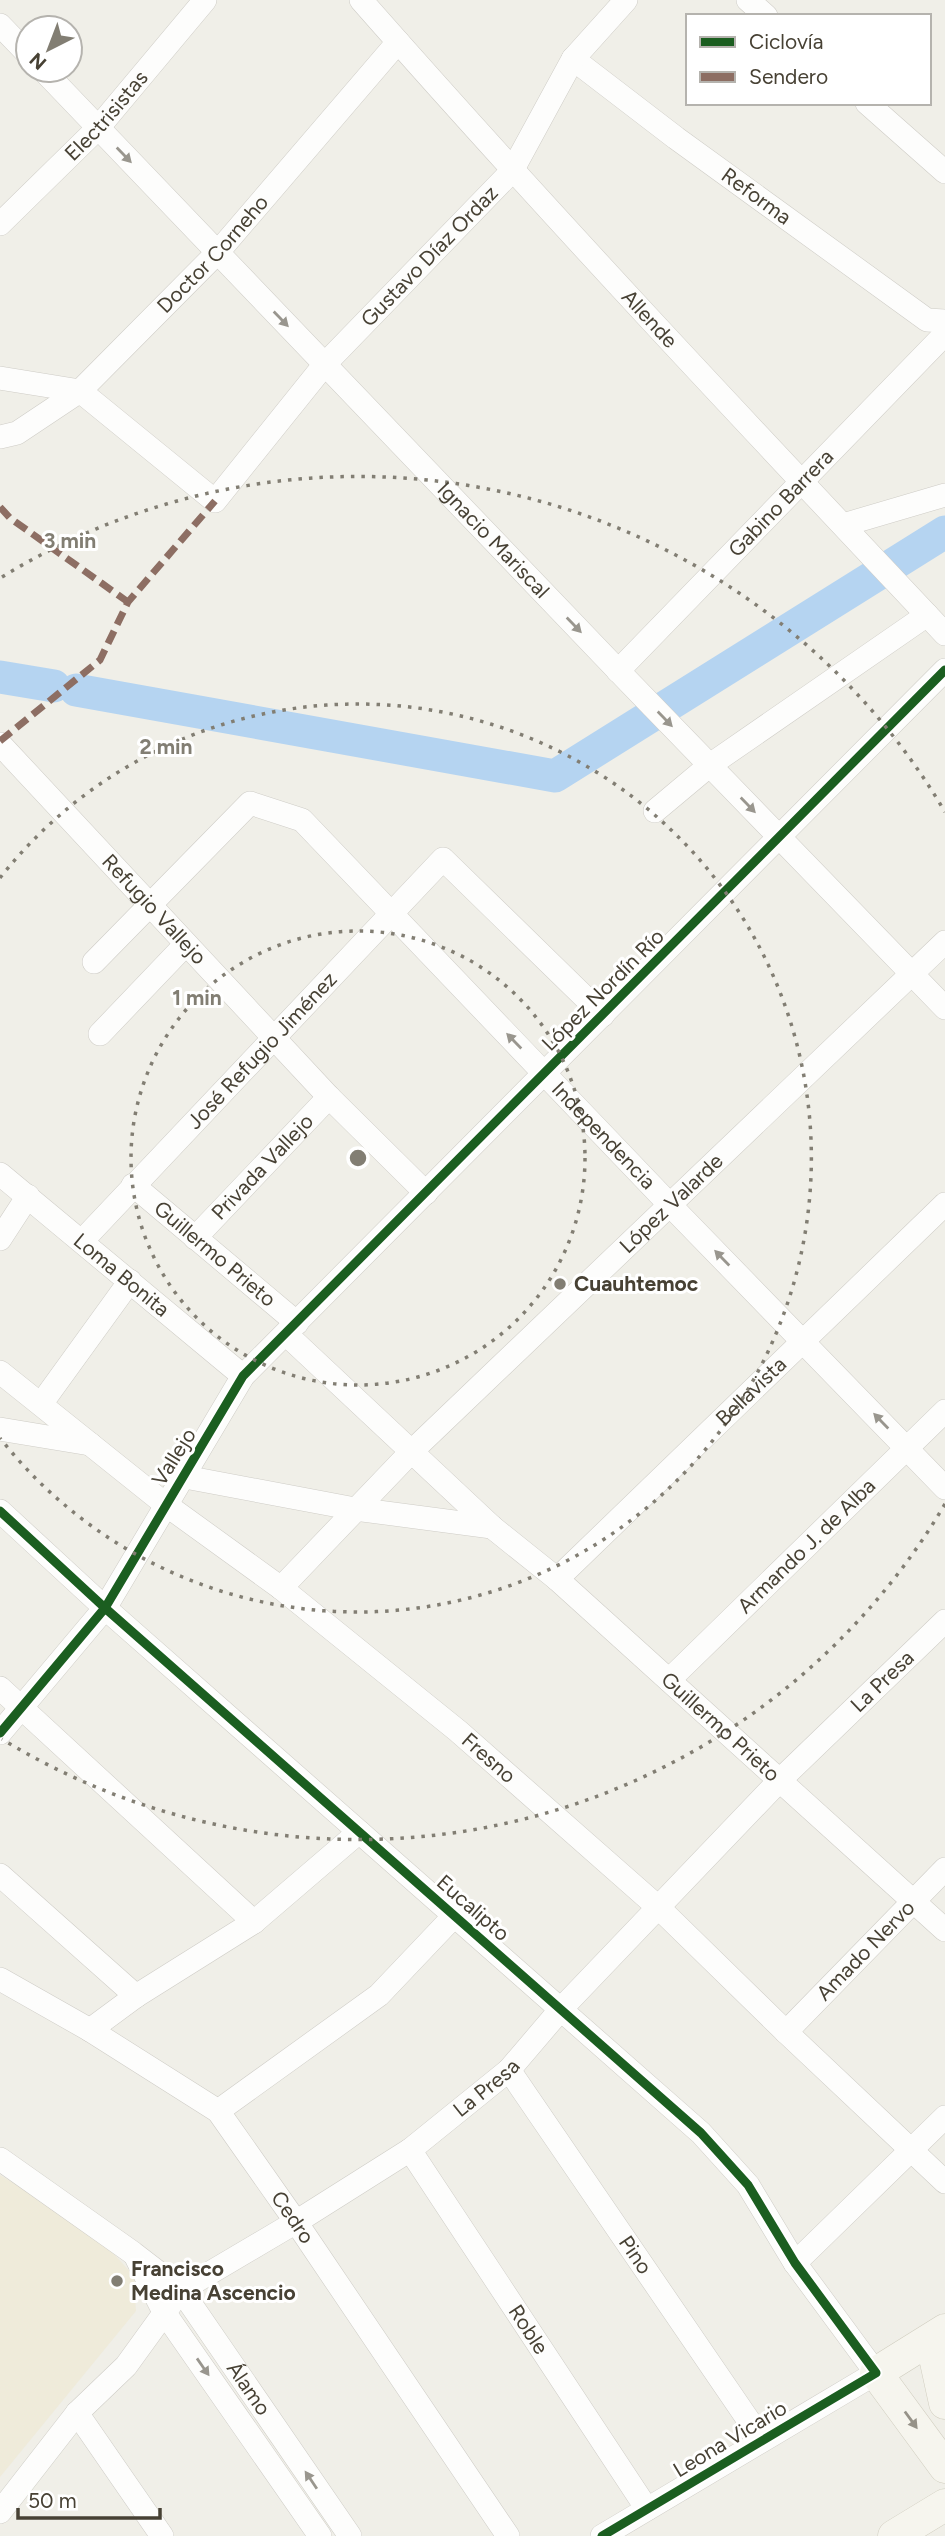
<svg xmlns="http://www.w3.org/2000/svg" width="945" height="2536" font-family="Figtree,sans-serif">
<style>
.education{fill:#efebda}
.lines{fill:none;stroke-linecap:round;stroke-linejoin:round}
.river{stroke:#b5d4f1;stroke-width:33}
.street-casing{stroke:#ceccc6;stroke-width:24}
.secondary-casing{stroke:#d0cdbf;stroke-width:33}
.street{stroke:#fdfdfc;stroke-width:23}
.secondary{stroke:#f6f5ee;stroke-width:32}
.quiet{stroke:#8d6e63;stroke-width:7;stroke-dasharray:14 7;stroke-linecap:butt}
.cycleway-casing{stroke:#fff;stroke-width:13}
.cycleway{stroke:#1b5e20;stroke-width:9}
.oneway{fill:#99968e}
.oneway2{fill:#969288}
.ring{fill:none;stroke:#827e73;stroke-width:3.5;stroke-dasharray:3.5 7}
.poi-dot{fill:#827e73;stroke:#fff;stroke-width:2.5}
.labels{text-anchor:middle;stroke-width:6;stroke-linejoin:round;paint-order:stroke}
.street-label{font-size:21px;fill:#474134;stroke:#fff}
.poi-label{font-size:21px;font-weight:bold;fill:#474134;stroke:#fff;text-anchor:start}
.centre{fill:#827e73;stroke:#fff;stroke-width:3.5}
.ring-label{font-size:21px;text-anchor:middle;font-weight:bold;fill:#827e73;stroke:#fff;stroke-width:6;stroke-linejoin:round;paint-order:stroke}
</style>
<rect width="100%" height="100%" fill="#f0efe8"/>
<!-- education -->
<path class="education" d="M0,2175L93,2231L134,2276L136,2311L0,2477Z"/>
<g class="lines">
<!-- river -->
<path class="river" d="M0,677L54,686
M76,690L555,776L945,532"/>
<!-- street casing -->
<g class="street-casing">
<g id="street">
<path id="s1" d="M361,0C551,216 748,425 945,634"/>
<path d="M748,0L766,16"/>
<path d="M0,25L28,54"/>
<path id="s2" d="M573,59L676,138L927,320L945,321"/>
<path id="s3" d="M43,70L629,682L945,1008"/>
<path d="M867,103L945,172"/>
<path id="s4" d="M0,224L98,128L205,0"/>
<path id="s5" d="M0,378L80,391L215,501L325,364L512,171L573,59L626,0"/>
<path id="s6" d="M0,437L17,433L80,391L218,252L398,42"/>
<path d="M843,525L945,495"/>
<path id="s7" d="M618,671L945,334"/>
<path id="s8" d="M0,744L329,1097L426,1193"/>
<path d="M655,811L710,765L927,615"/>
<path id="s9" d="M94,962L250,803L302,820L670,1205L945,1488"/>
<path d="M100,1034L186,944"/>
<path id="s10" d="M0,1174L243,1376"/>
<path id="s11" d="M133,1185L297,1323"/>
<path id="s12" d="M195,1238L329,1097"/>
<path d="M0,1239L28,1196"/>
<path id="s13" d="M82,1241L443,859L603,1015"/>
<path id="s14" d="M286,1334L492,1527L557,1579L945,1930"/>
<path id="s15" d="M0,1372L165,1504L281,1588L458,1731L659,1908L786,2032L945,2182"/>
<path d="M41,1404L130,1281"/>
<path d="M0,1429L90,1444"/>
<path d="M185,1477L355,1509L492,1527"/>
<path d="M0,1511L105,1608L701,2133L748,2185L795,2263L876,2373L602,2536"/>
<path id="s16" d="M557,1579L945,1204"/>
<path id="s17" d="M281,1588L411,1452L945,942"/>
<path id="s18" d="M669,1680L945,1411"/>
<path d="M0,1688L254,1922"/>
<path d="M0,1733L105,1608L243,1376L945,670"/>
<path d="M0,1875L136,1996"/>
<path id="s19" d="M0,1979L90,2030L218,2111L296,2222L508,2536"/>
<path d="M90,2030L136,1996L254,1922L359,1832"/>
<path id="s20" d="M786,2032L945,1869"/>
<path id="s21" d="M509,2070L762,2440"/>
<path d="M218,2111L379,1995L455,1915"/>
<path id="s22" d="M410,2150L647,2509"/>
<path id="s23" d="M0,2159L133,2253L181,2290L350,2536"/>
<path d="M137,2259L164,2312L320,2536"/>
<path d="M795,2263L945,2117"/>
<path d="M77,2413L162,2536"/>
<path id="s24" d="M0,2512L77,2413L126,2366L181,2290L296,2222L410,2150L509,2070L561,2009L779,1781L945,1621"/>
</g>
</g>
<!-- secondary casing -->
<g class="secondary-casing">
<path id="secondary" d="M945,2330L876,2373L945,2467
M931,2339L945,2403
M894,2536L945,2505"/>
</g>
<!-- street -->
<use href="#street" class="street"/>
<!-- secondary -->
<use href="#secondary" class="secondary"/>
<!-- quiet -->
<path class="quiet" d="M0,507L10,518L128,602
M0,741L100,660L128,602L215,501"/>
<!-- cycleway casing -->
<g class="cycleway-casing">
<path id="cycleway" d="M0,1511L105,1608L701,2133L748,2185L795,2263L876,2373L602,2536
M0,1733L105,1608L243,1376L945,670"/>
</g>
<!-- cycleway -->
<use href="#cycleway" class="cycleway"/>
</g>
<!-- one-way arrows -->
<defs><path id="oneway-solid" d="M-6-.8H1V-3.2L6.5 0L1 3.2V.8H-6Z" transform="scale(1.75)"/></defs>
<g class="oneway">
<use href="#oneway-solid" transform="translate(124 155) rotate(46)"/>
<use href="#oneway-solid" transform="translate(281 319) rotate(46)"/>
<use href="#oneway-solid" transform="translate(574 625) rotate(46)"/>
<use href="#oneway-solid" transform="translate(665 719) rotate(46)"/>
<use href="#oneway-solid" transform="translate(748 805) rotate(46)"/>
<use href="#oneway-solid" transform="translate(514 1041) rotate(-134)"/>
<use href="#oneway-solid" transform="translate(722 1258) rotate(-134)"/>
<use href="#oneway-solid" transform="translate(881 1421) rotate(-134)"/>
<use href="#oneway-solid" transform="translate(203 2367) rotate(55)"/>
<use href="#oneway-solid" transform="translate(311 2480) rotate(-124)"/>
</g>
<use class="oneway2" href="#oneway-solid" transform="translate(911 2420) rotate(54)"/>
<!-- distance rings -->
<g class="ring">
<circle cx="358" cy="1158" r="227"/>
<path d="M0 878A454 454 0 1 1 0 1438"/>
<path d="M945 1504A681 681 0 0 1 2 1739M2 577A681 681 0 0 1 945 812"/>
</g>
<!-- markers -->
<g class="poi-dot">
<circle cx="560" cy="1284" r="7"/>
<circle cx="117" cy="2281" r="7"/>
</g>
<g class="labels">
<!-- street labels -->
<g class="street-label">
<text dy="7" stroke="none"><textPath href="#s4" startOffset="152">Electrisistas</textPath></text>
<text dy="7" stroke="none"><textPath href="#s2" startOffset="229">Reforma</textPath></text>
<text dy="7" stroke="none"><textPath href="#s6" startOffset="284">Doctor Corneho</textPath></text>
<text dy="7" stroke="none"><textPath href="#s5" startOffset="581">Gustavo Díaz Ordaz</textPath></text>
<text dy="7" stroke="none"><textPath href="#s1" startOffset="430">Allende</textPath></text>
<text dy="7" stroke="none"><textPath href="#s7" startOffset="234">Gabino Barrera</textPath></text>
<text dy="7" stroke="none"><textPath href="#s3" startOffset="651">Ignacio Mariscal</textPath></text>
<text dy="7" stroke="none"><textPath href="#s8" startOffset="226">Refugio Vallejo</textPath></text>
<text transform="translate(603 990) rotate(-45)" y="7">López Nordín Río</text>
<text dy="7" stroke="none"><textPath href="#s13" startOffset="262">José Refugio Jiménez</textPath></text>
<text dy="7" stroke="none"><textPath href="#s9" startOffset="714">Independencia</textPath></text>
<text dy="7" stroke="none"><textPath href="#s12" startOffset="98">Privada Vallejo</textPath></text>
<text dy="7" stroke="none"><textPath href="#s17" startOffset="548">López Valarde</textPath></text>
<text dy="7" stroke="none"><textPath href="#s11" startOffset="107">Guillermo Prieto</textPath></text>
<text dy="7" stroke="none"><textPath href="#s10" startOffset="158">Loma Bonita</textPath></text>
<text dy="7" stroke="none"><textPath href="#s16" startOffset="270">Bellavista</textPath></text>
<text transform="translate(174 1457) rotate(-58)" y="7">Vallejo</text>
<text dy="7" stroke="none"><textPath href="#s18" startOffset="192">Armando J. de Alba</textPath></text>
<text dy="7" stroke="none"><textPath href="#s24" startOffset="1222">La Presa</textPath></text>
<text dy="7" stroke="none"><textPath href="#s14" startOffset="586">Guillermo Prieto</textPath></text>
<text dy="7" stroke="none"><textPath href="#s15" startOffset="623">Fresno</textPath></text>
<text transform="translate(473 1908) rotate(41)" y="7">Eucalipto</text>
<text dy="7" stroke="none"><textPath href="#s20" startOffset="114">Amado Nervo</textPath></text>
<text dy="7" stroke="none"><textPath href="#s24" startOffset="654">La Presa</textPath></text>
<text dy="7" stroke="none"><textPath href="#s19" startOffset="385">Cedro</textPath></text>
<text dy="7" stroke="none"><textPath href="#s21" startOffset="224">Pino</textPath></text>
<text dy="7" stroke="none"><textPath href="#s22" startOffset="215">Roble</textPath></text>
<text dy="7" stroke="none"><textPath href="#s23" startOffset="343">Álamo</textPath></text>
<text transform="translate(730 2439) rotate(-31)" y="7">Leona Vicario</text>
</g>
<!-- poi labels -->
<g class="poi-label">
<text x="574" y="1291">Cuauhtemoc</text>
<text x="131" y="2276">Francisco<tspan x="131" dy="24">Medina Ascencio</tspan></text>
</g>
</g>
<circle cx="358" cy="1158" r="10" class="centre"/>
<g class="ring-label">
<text x="70" y="548">3 min</text>
<text x="166" y="754">2 min</text>
<text x="197" y="1005">1 min</text>
</g>
<!-- legend -->
<rect x="686" y="14" width="245" height="91" fill="#ffffff" stroke="#b5b3ae" stroke-width="2"/>
<rect x="700" y="37" width="35" height="10" fill="#1b5e20" stroke="#b5b3ae" stroke-width="2"/>
<text x="749" y="49" font-size="21" fill="#474134">Ciclovía</text>
<rect x="700" y="72" width="35" height="10" fill="#8d6e63" stroke="#b5b3ae" stroke-width="2"/>
<text x="749" y="84" font-size="21" fill="#474134">Sendero</text>
<!-- north arrow -->
<g transform="translate(49 49) rotate(222)"><circle r="33" fill="#ffffff" stroke="#b5b3ae" stroke-width="2"/>
<path d="M0-5L12 26L0 18L-12 26Z" fill="#827e73"/>
<text y="-10" font-size="19" font-weight="bold" text-anchor="middle" fill="#474134">N</text>
</g>
<!-- scale -->
<path d="M18 2508v10h142v-10" fill="none" stroke="#474134" stroke-width="3.5"/>
<text x="28" y="2508" font-size="21" fill="#474134" stroke="#ffffff" stroke-width="5" paint-order="stroke">50 m</text>
</svg>
